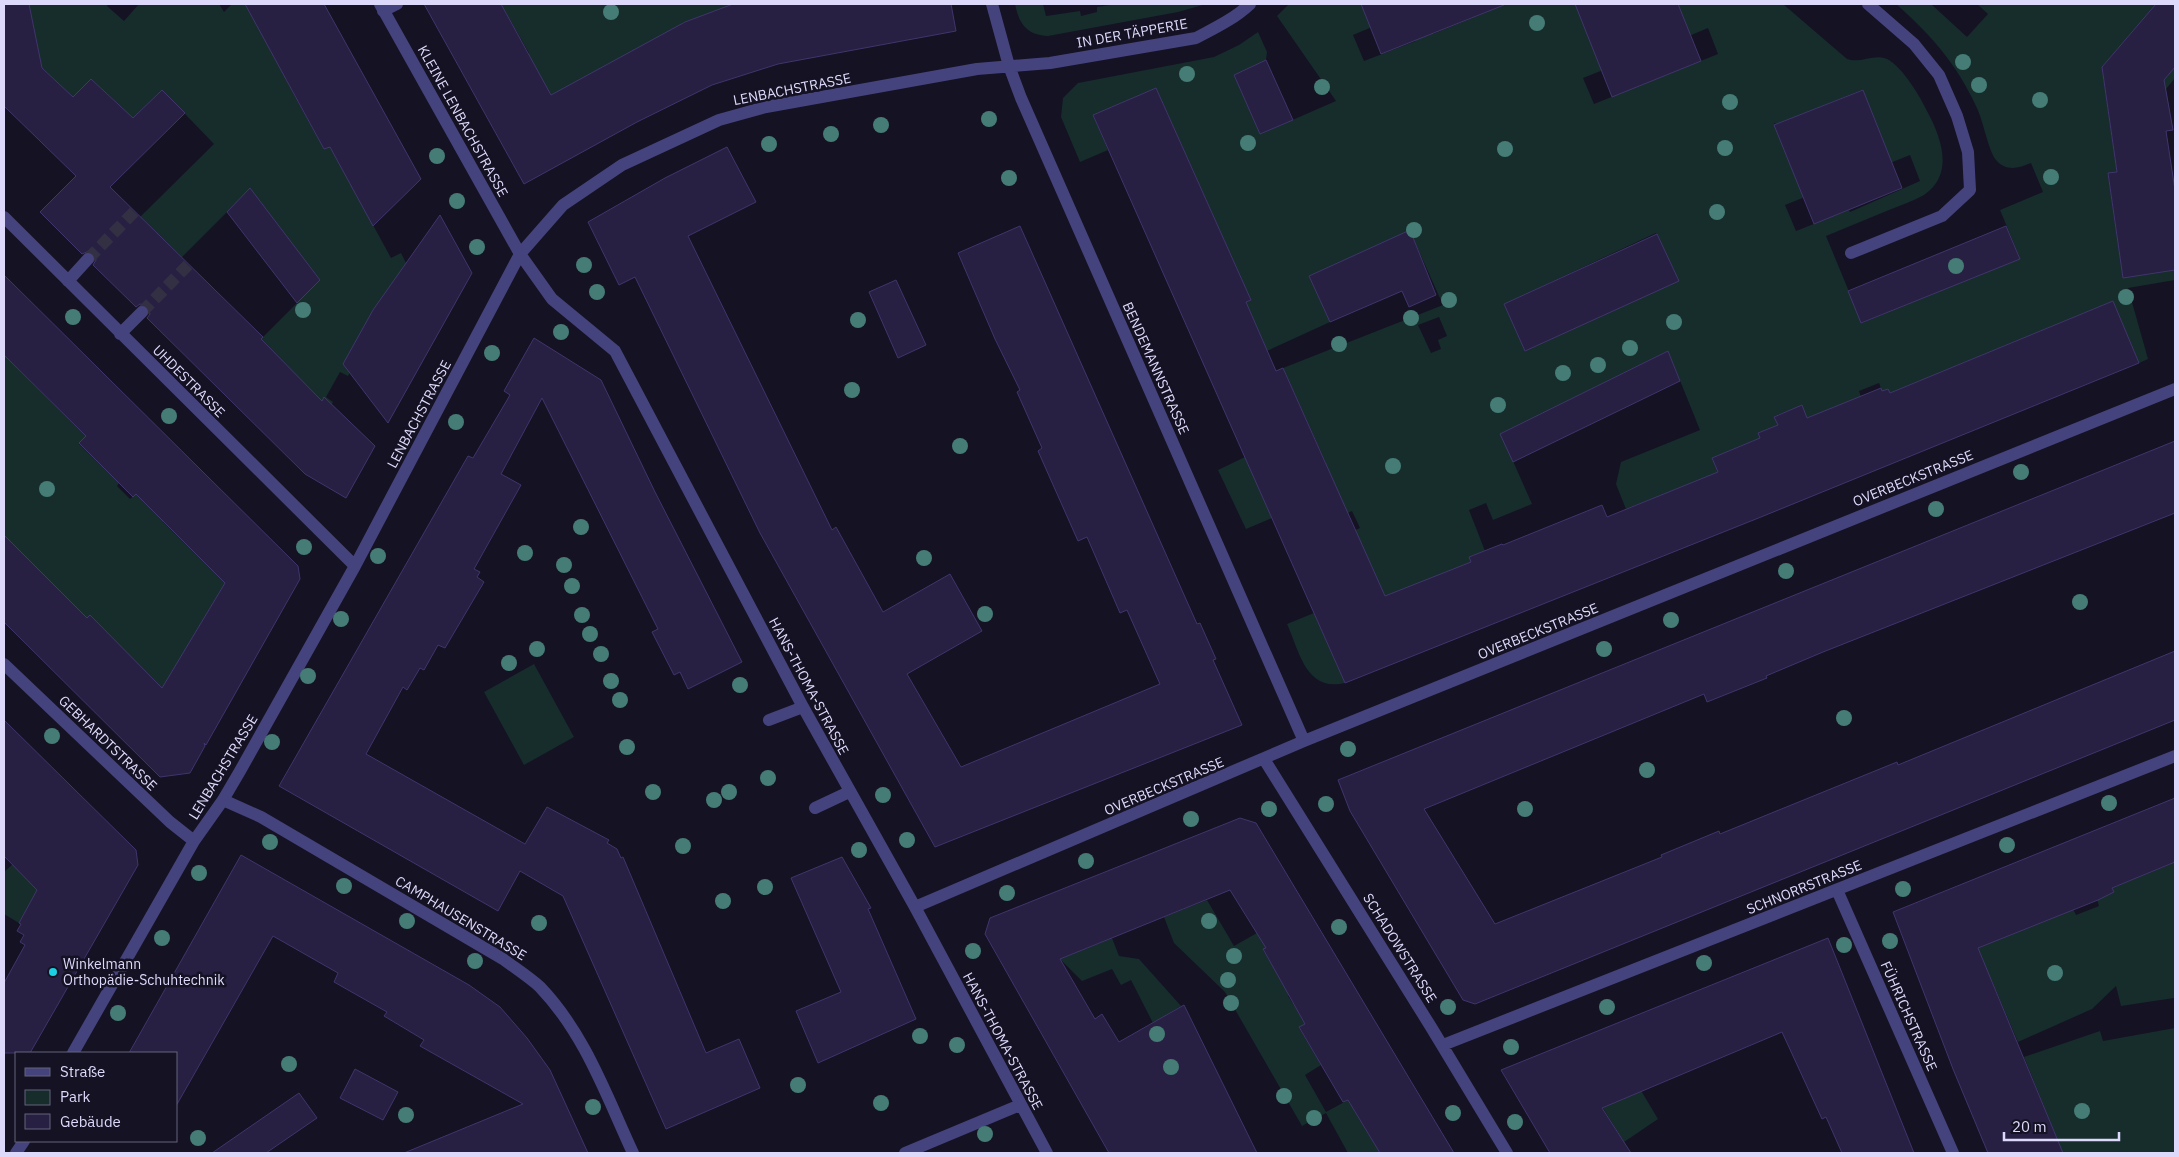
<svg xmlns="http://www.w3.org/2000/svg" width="2179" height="1157" font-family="'IBM Plex Sans',sans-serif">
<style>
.green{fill:#162d2c;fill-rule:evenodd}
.building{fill:#272043;stroke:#40356c}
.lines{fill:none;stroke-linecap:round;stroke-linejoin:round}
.minor-tunnel{stroke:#333044;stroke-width:12;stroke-dasharray:12 6;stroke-linecap:butt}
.minor{stroke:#45437d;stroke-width:12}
.tree{fill:#467c76}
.poi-dot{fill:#1dcfe3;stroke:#151224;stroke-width:2}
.labels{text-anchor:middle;stroke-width:5;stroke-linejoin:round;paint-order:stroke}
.street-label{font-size:14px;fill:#ddd9fa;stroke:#151224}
.poi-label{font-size:14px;fill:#ddd9fa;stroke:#151224;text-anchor:start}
</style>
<rect width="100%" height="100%" fill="#151224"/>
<!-- green -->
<path class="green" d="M29,4H108L107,6L124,21L139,4H219L224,12L232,4H253L251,5L292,91L324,149L330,146L391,258L401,253L410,271L374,309L346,359L354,365L348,376L340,372L326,397L333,402L327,414L261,339L320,280L250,189L181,258L140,217L214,144L162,90L126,125L114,100L91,79L73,97L42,68Z
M501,4H733L682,23L684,28L612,62L558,92L547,114L517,59L529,53Z
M1015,4H1043L1046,16L1080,11L1081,16L1097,12V7L1117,4H1206L1178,12L1048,36C1027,35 1019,24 1015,4Z
M1289,4H1361L1362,7L1364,6L1372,27L1353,35L1364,61L1416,41L1412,31L1429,24L1433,34L1487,12L1484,4H1575L1603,70L1583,78L1594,104L1718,54L1708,28L1689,36L1678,4H1783L1847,59C1861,64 1874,53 1887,59C1903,67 1921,98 1928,113C1942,139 1954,175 1924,195C1913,201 1901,205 1889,210C1868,219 1847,227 1826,236L1862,323L2020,258L2000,210L2043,192L2031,163C2019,168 2006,172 1996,160C1988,150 1983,119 1976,106C1956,63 1931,35 1896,4H1931L1967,37L1988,14L1977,4H2156L2102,67L2117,172L2108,174L2120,257L2127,277L2175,270V280L2128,288L2148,359L2139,363L2113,301L1890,393L1882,391L1879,383L1859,391L1862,400L1807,418L1801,406L1775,416L1778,425L1758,433L1760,438L1712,458L1718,473L1626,509L1616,484L1621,462L1700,430L1668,351L1501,434L1532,504L1493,520L1486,503L1469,510L1485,551L1469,557L1471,562L1380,608L1351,532L1360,528L1352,511L1343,515L1322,466L1326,463L1283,368L1443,305L1410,231L1309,276L1330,322L1267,351L1246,302L1251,300L1156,88L1093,115L1108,150L1080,162L1061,117L1063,98L1078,83L1214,57L1239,45L1258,32L1267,52L1266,60L1234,75L1260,134L1336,101L1277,16ZM1861,88L1883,140L1882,141L1890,163L1910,155L1920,181L1850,212L1849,210L1796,231L1785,205L1805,197L1774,123L1777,124L1862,90ZM1656,233L1678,281L1525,351L1504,304ZM1439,317L1447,336L1438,340L1441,349L1431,353L1418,325Z
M2175,67V78L2166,89L2170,114L2160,85Z
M4,355L86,436L79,444L119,483L117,486L130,499L139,491L164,520L163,522L225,583L159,694L90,615L87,618L4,535Z
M1245,457L1272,518L1246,529L1218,470Z
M1314,613L1345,683C1306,692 1300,653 1287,624Z
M534,664L574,737L524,765L484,692Z
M2175,859V1002L2174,998L2121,1006L2116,986L2092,1009L2018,1042L1992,981L1986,983L1968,942L2073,909L2076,915L2099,906L2097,899L2114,892L2112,888L2171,864V861Z
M13,864H65L36,892L19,923L4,914V872Z
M1207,900L1234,946L1257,933L1268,947L1263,950L1272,965L1281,968L1293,992L1288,996L1301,1016L1310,1021L1299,1028L1321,1065L1305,1075L1326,1112L1348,1100L1380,1153H1348L1326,1113L1302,1126L1225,992L1174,943L1164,917Z
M1112,938L1119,956L1139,959L1181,1006L1153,1023L1131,980L1121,985L1112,969L1082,981L1060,959Z
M2175,1028V1153H2063L2024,1057L2100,1031L2103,1041Z
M1621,1057L1658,1119L1624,1142L1601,1105Z"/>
<!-- building -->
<path class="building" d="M4,4H29L42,68L73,97L91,79L133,118L162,90L185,113L110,187L263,337L261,339L322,401L324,397L375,446L346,498L305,474L147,318L150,314L147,306L140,304L136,307L93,265L96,260L94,253L89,251L82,254L40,212L76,176L4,106Z
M245,4H324L421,179L373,226L330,147L324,149Z
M424,4H501L551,95L685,22L733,4H951L956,31L778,64L712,85L637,122L524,184Z
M1361,4H1504V5L1381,54Z
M1575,4H1678L1701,61L1612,97Z
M2156,4H2175V67L2164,80L2173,130L2166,131L2175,190V270L2123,278L2108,173L2117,172L2102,67Z
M1266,60L1293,120L1260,134L1234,75Z
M1156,88L1251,300L1246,302L1276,371L1283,368L1385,596L1471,562L1469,557L1502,544L1503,545L1602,505L1607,517L1718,472L1712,458L1760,438L1758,433L1778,425L1774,417L1802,405L1807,418L1881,388L1882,391L1888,389L1890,393L2113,301L2139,363L1761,517L1345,683L1093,115Z
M1863,90L1902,188L1814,224L1774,125Z
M727,147L756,202L688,236L832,530L836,527L883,612L950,574L982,631L907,674L961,767L1160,684L1127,610L1120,613L1087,537L1078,541L1038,451L1042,448L1017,392L1020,390L995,339L958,253L1020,226L1197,624L1200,623L1216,659L1213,660L1242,725L935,847L760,533L635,277L619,285L588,222L665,178Z
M250,188L320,280L297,303L227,212Z
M440,215L472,273L388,423L343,364L373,310Z
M2006,226L2020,259L1861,323L1848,291Z
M1410,230L1436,295L1409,307L1402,291L1330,322L1309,276Z
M1657,234L1679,281L1525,351L1504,304Z
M4,275L298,566L300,579L206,745L204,743L205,746L190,773L160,777L4,622V535L87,618L90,615L162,688L225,583L136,494L133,497L79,443L86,436L4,355Z
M896,280L926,345L898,358L869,292Z
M534,338L601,380L655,492L742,662L688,689L680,672L674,675L652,632L658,629L542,398L501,474L521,485L474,569L480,572L477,577L484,582L445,648L438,645L424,670L420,668L407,690L403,687L366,754L525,844L547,807L609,840L607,843L617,849L621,858L623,857L706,1053L739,1039L760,1088L666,1129L563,896L520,871L498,911L279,786L468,456L473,458L510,395L504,391Z
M1668,351L1680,381L1513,462L1500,434Z
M2175,441V513L1823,652L1766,676L1767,678L1707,702L1704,694L1424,809L1495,924L1662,857L1661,855L1719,831L1720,834L1897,762L1898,765L2175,651V720L1475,1004L1463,1000L1350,811L1338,780Z
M4,720L136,850L138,865L30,1053H4V983L25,945L20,942L24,935L17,931L21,924L19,923L37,890L4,856Z
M2175,798V862L2112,888L2114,892L2098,900L1978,948L2063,1153H1988L1953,1069L1893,912Z
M1240,818L1256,823L1454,1153H1380L1348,1100L1343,1102L1299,1027L1305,1024L1263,949L1266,948L1230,890L1060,959L1095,1019L1102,1014L1119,1042L1184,1005L1257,1153H1109L985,934L990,918Z
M241,855L469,985L500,1007L527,1038L550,1070L588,1153H404L523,1104L420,1046L424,1040L384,1016L387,1012L334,982L338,973L273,936L176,1106V1053H129Z
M842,857L871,908L868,909L916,1019L818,1063L796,1011L841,992L791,878Z
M1828,938L1914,1153H1842L1826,1117L1822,1119L1782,1032L1602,1108L1631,1153H1550L1501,1070Z
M355,1069L398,1092L383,1120L340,1098Z
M299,1093L317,1118L266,1153H212Z"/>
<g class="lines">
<!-- minor-tunnel -->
<path class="minor-tunnel" d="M88,259L135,211
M142,312L188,265"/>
<!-- minor -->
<path class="minor" d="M380,4L520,254L552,299L615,351L803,707L915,907L1047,1153
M992,4L1009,66L1021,98L1304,741
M383,11L397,4
M4,217L355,566
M1851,253L1942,216L1970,190L1968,152L1957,116L1939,75L1914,44L1868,4
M68,281L88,259
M120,334L142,312
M4,664L170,822L194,841
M769,720L803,707
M1264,759L1431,1027L1507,1153
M223,800L261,817L503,959C515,968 529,977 540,987C585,1034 606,1095 633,1153
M815,808L849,792
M1837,890L1953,1153
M915,907L1304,741L2175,389
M1443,1045L2175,756
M73,1053L194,841L223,800L240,771L355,566L520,254L563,205L622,165L719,120L766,107L977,69L1050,63L1196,38C1215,28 1234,19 1250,4
M16,1153L24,1141
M905,1153L1020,1105"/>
</g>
<!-- trees -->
<g class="tree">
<circle cx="611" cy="12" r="8"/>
<circle cx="1537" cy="23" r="8"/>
<circle cx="1963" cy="62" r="8"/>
<circle cx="1187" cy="74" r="8"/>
<circle cx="1979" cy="85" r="8"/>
<circle cx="1322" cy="87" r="8"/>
<circle cx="2040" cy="100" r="8"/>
<circle cx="1730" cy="102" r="8"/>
<circle cx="989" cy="119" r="8"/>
<circle cx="881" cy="125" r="8"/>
<circle cx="831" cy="134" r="8"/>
<circle cx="1248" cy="143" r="8"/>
<circle cx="769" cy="144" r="8"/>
<circle cx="1725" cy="148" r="8"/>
<circle cx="1505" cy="149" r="8"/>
<circle cx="437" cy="156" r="8"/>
<circle cx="2051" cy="177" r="8"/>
<circle cx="1009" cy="178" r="8"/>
<circle cx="457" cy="201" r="8"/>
<circle cx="1717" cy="212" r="8"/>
<circle cx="1414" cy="230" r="8"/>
<circle cx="477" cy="247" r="8"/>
<circle cx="584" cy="265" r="8"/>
<circle cx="1956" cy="266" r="8"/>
<circle cx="597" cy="292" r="8"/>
<circle cx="2126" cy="297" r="8"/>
<circle cx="1449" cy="300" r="8"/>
<circle cx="303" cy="310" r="8"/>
<circle cx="73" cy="317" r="8"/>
<circle cx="1411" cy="318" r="8"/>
<circle cx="858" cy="320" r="8"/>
<circle cx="1674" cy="322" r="8"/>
<circle cx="561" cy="332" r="8"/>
<circle cx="1339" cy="344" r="8"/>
<circle cx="1630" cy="348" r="8"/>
<circle cx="492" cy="353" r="8"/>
<circle cx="1598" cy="365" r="8"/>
<circle cx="1563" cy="373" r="8"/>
<circle cx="852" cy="390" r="8"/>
<circle cx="1498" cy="405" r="8"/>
<circle cx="169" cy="416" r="8"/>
<circle cx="456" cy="422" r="8"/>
<circle cx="960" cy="446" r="8"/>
<circle cx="1393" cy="466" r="8"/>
<circle cx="2021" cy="472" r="8"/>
<circle cx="47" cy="489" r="8"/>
<circle cx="1936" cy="509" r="8"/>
<circle cx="581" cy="527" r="8"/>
<circle cx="304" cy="547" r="8"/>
<circle cx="525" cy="553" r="8"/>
<circle cx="378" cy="556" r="8"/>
<circle cx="924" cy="558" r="8"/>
<circle cx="564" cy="565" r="8"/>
<circle cx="1786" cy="571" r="8"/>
<circle cx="572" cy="586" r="8"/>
<circle cx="2080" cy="602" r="8"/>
<circle cx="985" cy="614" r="8"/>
<circle cx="582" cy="615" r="8"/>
<circle cx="341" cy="619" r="8"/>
<circle cx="1671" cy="620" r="8"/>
<circle cx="590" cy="634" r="8"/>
<circle cx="537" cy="649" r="8"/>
<circle cx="1604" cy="649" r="8"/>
<circle cx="601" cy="654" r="8"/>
<circle cx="509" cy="663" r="8"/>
<circle cx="308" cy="676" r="8"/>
<circle cx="611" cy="681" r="8"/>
<circle cx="740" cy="685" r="8"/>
<circle cx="620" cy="700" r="8"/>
<circle cx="1844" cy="718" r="8"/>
<circle cx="52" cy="736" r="8"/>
<circle cx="272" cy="742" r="8"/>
<circle cx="627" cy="747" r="8"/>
<circle cx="1348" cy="749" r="8"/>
<circle cx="1647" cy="770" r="8"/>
<circle cx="768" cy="778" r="8"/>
<circle cx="653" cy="792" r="8"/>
<circle cx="729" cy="792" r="8"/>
<circle cx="883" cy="795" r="8"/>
<circle cx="714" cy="800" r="8"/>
<circle cx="2109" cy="803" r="8"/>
<circle cx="1326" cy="804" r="8"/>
<circle cx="1269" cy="809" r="8"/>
<circle cx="1525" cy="809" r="8"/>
<circle cx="1191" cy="819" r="8"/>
<circle cx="907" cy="840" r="8"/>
<circle cx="270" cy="842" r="8"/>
<circle cx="2007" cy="845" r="8"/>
<circle cx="683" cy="846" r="8"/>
<circle cx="859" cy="850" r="8"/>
<circle cx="1086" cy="861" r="8"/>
<circle cx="199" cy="873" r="8"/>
<circle cx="344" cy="886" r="8"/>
<circle cx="765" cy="887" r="8"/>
<circle cx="1903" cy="889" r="8"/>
<circle cx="1007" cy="893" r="8"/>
<circle cx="723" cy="901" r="8"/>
<circle cx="407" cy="921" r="8"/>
<circle cx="1209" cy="921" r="8"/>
<circle cx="539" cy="923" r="8"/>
<circle cx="1339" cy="927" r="8"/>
<circle cx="162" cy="938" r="8"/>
<circle cx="1890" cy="941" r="8"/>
<circle cx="1844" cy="945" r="8"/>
<circle cx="973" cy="951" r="8"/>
<circle cx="1234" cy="956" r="8"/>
<circle cx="475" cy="961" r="8"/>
<circle cx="1704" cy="963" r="8"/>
<circle cx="2055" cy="973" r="8"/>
<circle cx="1228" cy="980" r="8"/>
<circle cx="1231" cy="1003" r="8"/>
<circle cx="1448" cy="1007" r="8"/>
<circle cx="1607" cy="1007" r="8"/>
<circle cx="118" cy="1013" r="8"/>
<circle cx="1157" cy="1034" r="8"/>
<circle cx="920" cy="1036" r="8"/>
<circle cx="957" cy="1045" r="8"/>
<circle cx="1511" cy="1047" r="8"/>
<circle cx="289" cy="1064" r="8"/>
<circle cx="1171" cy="1067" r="8"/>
<circle cx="798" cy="1085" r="8"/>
<circle cx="1284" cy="1096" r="8"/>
<circle cx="881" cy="1103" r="8"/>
<circle cx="593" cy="1107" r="8"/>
<circle cx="2082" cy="1111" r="8"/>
<circle cx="1453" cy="1113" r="8"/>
<circle cx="406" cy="1115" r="8"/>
<circle cx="1314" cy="1118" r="8"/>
<circle cx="1515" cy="1122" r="8"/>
<circle cx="985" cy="1134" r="8"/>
<circle cx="198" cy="1138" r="8"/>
</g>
<!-- markers -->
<circle class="poi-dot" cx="53" cy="972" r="5"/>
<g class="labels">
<!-- street labels -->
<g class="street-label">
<text transform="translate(1132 33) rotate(-10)" y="5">IN DER TÄPPERIE</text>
<text transform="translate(792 89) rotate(-11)" y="5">LENBACHSTRASSE</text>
<text transform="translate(463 121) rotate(61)" y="5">KLEINE LENBACHSTRASSE</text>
<text transform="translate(1156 368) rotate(66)" y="5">BENDEMANNSTRASSE</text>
<text transform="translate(189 381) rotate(45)" y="5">UHDESTRASSE</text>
<text transform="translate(419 414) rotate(-62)" y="5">LENBACHSTRASSE</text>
<text transform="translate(1913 478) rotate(-22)" y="5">OVERBECKSTRASSE</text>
<text transform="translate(1538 631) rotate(-22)" y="5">OVERBECKSTRASSE</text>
<text transform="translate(809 686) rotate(62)" y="5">HANS-THOMA-STRASSE</text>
<text transform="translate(108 743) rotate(44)" y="5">GEBHARDTSTRASSE</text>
<text transform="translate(223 767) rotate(-59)" y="5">LENBACHSTRASSE</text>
<text transform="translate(1164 786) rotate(-23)" y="5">OVERBECKSTRASSE</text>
<text transform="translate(1804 887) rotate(-22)" y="5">SCHNORRSTRASSE</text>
<text transform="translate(461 918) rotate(31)" y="5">CAMPHAUSENSTRASSE</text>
<text transform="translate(1400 948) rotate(58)" y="5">SCHADOWSTRASSE</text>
<text transform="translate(1909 1016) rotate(66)" y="5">FÜHRICHSTRASSE</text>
<text transform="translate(1003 1041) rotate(62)" y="5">HANS-THOMA-STRASSE</text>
</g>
<!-- poi labels -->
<g class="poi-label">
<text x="63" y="969">Winkelmann<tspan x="63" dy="16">Orthopädie-Schuhtechnik</tspan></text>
</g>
</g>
<!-- border -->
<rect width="2179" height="1157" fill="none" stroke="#ddd9fa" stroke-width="10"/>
<!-- legend -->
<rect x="15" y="1052" width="162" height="90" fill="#151224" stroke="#65627a"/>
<rect x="25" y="1068" width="25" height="8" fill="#45437d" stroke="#65627a"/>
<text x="60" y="1077" font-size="15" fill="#ddd9fa">Straße</text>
<rect x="25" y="1090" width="25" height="15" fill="#162d2c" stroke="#65627a"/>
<text x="60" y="1102" font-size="15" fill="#ddd9fa">Park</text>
<rect x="25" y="1114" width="25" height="15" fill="#272043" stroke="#65627a"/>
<text x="60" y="1127" font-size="15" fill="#ddd9fa">Gebäude</text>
<!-- scale -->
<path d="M2004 1132v8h115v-8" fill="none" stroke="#ddd9fa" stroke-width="2.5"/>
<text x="2012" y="1132" font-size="15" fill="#ddd9fa" stroke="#151224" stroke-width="4" paint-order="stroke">20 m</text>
</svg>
